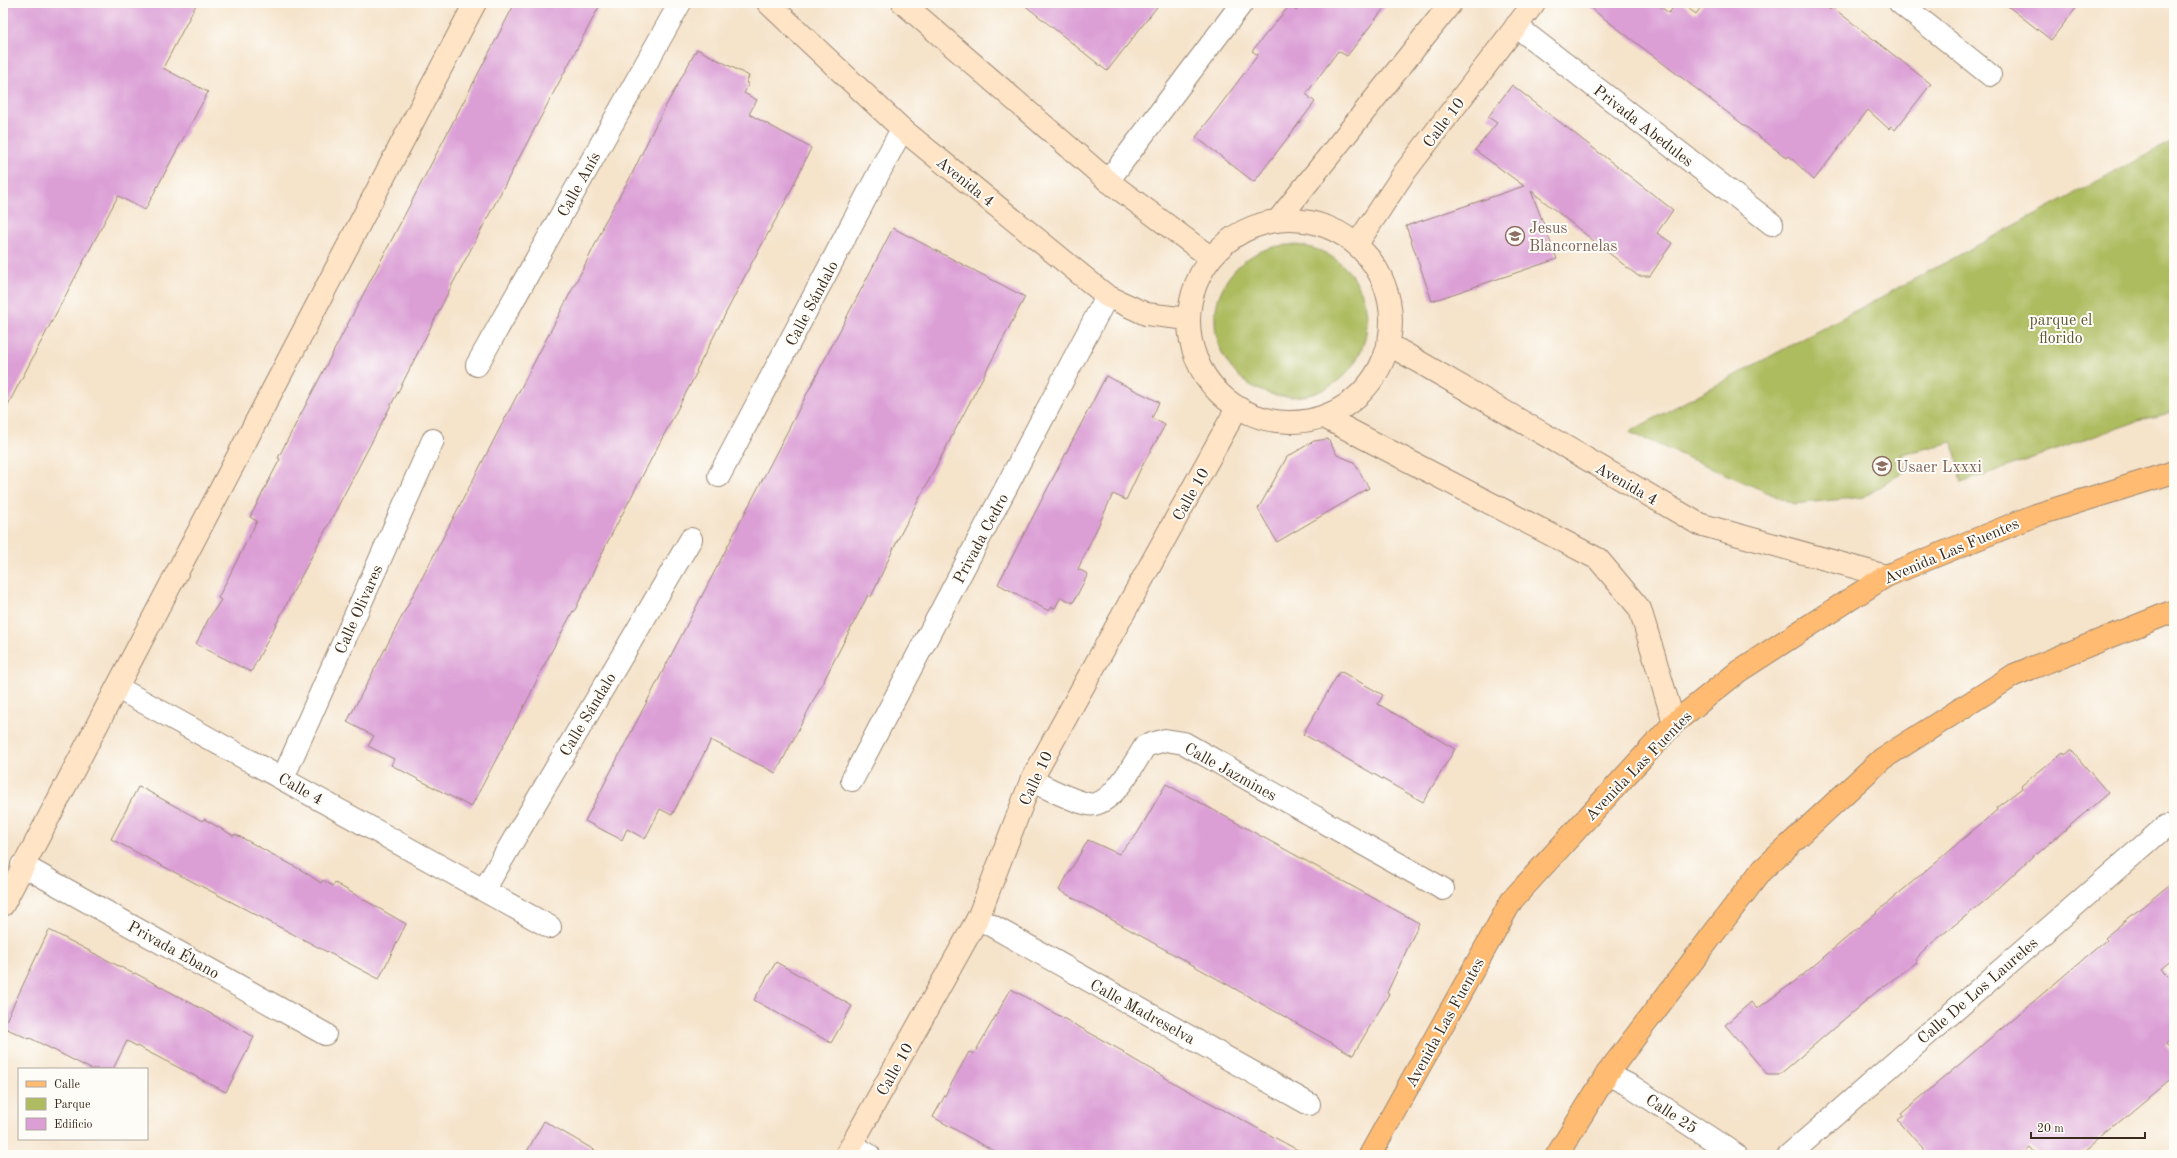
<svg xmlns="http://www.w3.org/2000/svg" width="2177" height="1158" font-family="'Old Standard TT',serif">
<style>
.green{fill:#adbc5f;stroke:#74733e}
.building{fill:#db9fd6}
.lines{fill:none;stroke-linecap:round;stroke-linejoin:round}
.street-casing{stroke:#988674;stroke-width:24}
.secondary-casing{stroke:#988674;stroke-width:24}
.primary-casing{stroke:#988674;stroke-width:24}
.street{stroke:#fff;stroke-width:22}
.secondary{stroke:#ffe4c6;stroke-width:22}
.primary{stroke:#ffbb71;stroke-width:22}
.labels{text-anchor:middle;stroke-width:4;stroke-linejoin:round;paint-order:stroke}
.street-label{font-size:16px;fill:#3b2a1e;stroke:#fdfcf7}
.education-label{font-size:16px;fill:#785e54;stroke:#fdfcf7;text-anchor:start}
.park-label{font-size:16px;fill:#5d5632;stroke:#fdfcf7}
</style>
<rect width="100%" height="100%" fill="#fdfcf7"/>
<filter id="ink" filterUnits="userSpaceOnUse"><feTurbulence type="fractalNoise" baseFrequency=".025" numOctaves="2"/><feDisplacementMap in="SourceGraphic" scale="8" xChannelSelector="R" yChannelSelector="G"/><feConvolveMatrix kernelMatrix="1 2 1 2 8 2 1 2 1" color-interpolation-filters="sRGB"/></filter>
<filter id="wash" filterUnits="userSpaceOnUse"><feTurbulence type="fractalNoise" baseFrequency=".012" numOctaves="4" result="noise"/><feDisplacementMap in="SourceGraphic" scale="16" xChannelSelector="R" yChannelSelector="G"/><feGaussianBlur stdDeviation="0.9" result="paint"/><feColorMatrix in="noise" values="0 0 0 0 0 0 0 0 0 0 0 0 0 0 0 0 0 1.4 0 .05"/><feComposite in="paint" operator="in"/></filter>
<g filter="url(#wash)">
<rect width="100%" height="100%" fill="#f5e3ca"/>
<!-- green -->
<path class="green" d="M2174,140V412L2144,419L1961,483L1953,442L1902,454L1905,471L1864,497L1794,504L1629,432Z
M1215 321a76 76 0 1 1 152 0a76 76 0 1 1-152 0Z"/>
<g id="blocks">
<!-- building -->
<path class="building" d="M3,3H197L163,68L208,92L145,210L118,196L3,414Z
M515,3H601L453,283L400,388L251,672L196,644L209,618L221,600L218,598L257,521L250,517L280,459L278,458Z
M1022,3H1160L1107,71Z
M1302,3H1388L1347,56L1338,51L1306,94L1315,102L1254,182L1196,137L1258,55L1252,51L1290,5L1296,11Z
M1584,3H1656L1669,13L1676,3H1681L1696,14L1704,3H1821L1830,10L1832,7L1931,84L1895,130L1891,126L1889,129L1868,110L1814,180L1789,156L1787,158Z
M2004,3H2080L2051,40Z
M697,49L749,76L746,83L749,84L744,93L757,100L749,114L811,148L786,201L750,266L696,371L697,372L607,543L574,612L573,611L541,671L530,695L471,807L391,765L394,759L368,746L374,736L347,722L588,259L603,228L602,227L631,176L656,124Z
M1512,85L1673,210L1657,233L1672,243L1650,276H1638L1531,191L1557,259L1432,301L1406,226L1524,186L1475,150L1497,123L1488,117Z
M893,228L1025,297L897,541L871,597L868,595L776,773L711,740L672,815L660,809L645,839L627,829L622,840L585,821Z
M1106,376L1159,402L1152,418L1165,425L1140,470L1126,500L1113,494L1078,569L1088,574L1073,603L1061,597L1055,608L1052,607L1049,611L998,584Z
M1328,439L1337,455L1354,462L1369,488L1277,542L1258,509L1287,457L1314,441Z
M1340,671L1383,695L1378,704L1455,749L1423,802L1303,734Z
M2071,750L2108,793L2037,854L2036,853L1986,900L1933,942L1915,960L1917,962L1876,992L1779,1075H1768L1725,1025L1751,1002L1757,1009L1798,979L1997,810L1996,808L2022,788L2021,786L2063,752L2065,755Z
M1166,784L1419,923L1387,993L1389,994L1353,1055L1059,890L1088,840L1119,854L1137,834Z
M138,787L144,789L202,821L204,819L234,836L235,834L303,871L321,883L323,880L333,886L335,883L406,924L379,979L111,839Z
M2174,881V958L2161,969L2174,982V1037L2166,1044L2174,1053V1076L2080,1155H2038L2030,1146L2020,1155H1928L1898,1120L1903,1116L1901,1114L2106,940L2104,938Z
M49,930L134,974L135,973L254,1037L226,1092L127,1041L113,1069H91L30,1038L29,1039L3,1027Z
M776,962L852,1006L831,1043L754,1000Z
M1011,989L1124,1052L1123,1053L1181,1087L1307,1155H1184L1178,1152L1176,1155H1002L972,1139L933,1117L969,1052L974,1054Z
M544,1121L603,1155H525Z"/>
</g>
</g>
<g filter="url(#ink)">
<use href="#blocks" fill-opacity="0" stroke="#988674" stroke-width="1"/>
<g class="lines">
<!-- street casing -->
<g class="street-casing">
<path id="street" d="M1900,3L1990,75
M1516,26L1772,224
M1108,181L1242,3
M477,365L680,3
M719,476L902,129
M118,688L550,927
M283,778L433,440
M852,780L1107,296
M1031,781C1049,788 1069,800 1088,804C1111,809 1135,762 1145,746L1165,740L1184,743L1443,889
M22,865L325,1034
M484,890L691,539
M978,918L1309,1104
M1607,1074L1631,1086L1736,1155
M852,1145L869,1155
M1789,1155L2166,826"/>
</g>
<!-- secondary casing -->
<g class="secondary-casing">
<path id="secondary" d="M768,3L902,129L1107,296L1146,314L1188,319
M903,3L1108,181L1210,257
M1278,220L1451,3
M1189 321a101 101 0 1 1 202 0a101 101 0 1 1-202 0Z
M1357,244L1404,173L1534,3
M1388,344L1699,524L1886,576
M1324,417L1598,559L1640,609L1674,723
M3,905L475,3
M846,1155L978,918L1031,781L1237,408"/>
</g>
<!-- primary casing -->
<g class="primary-casing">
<path id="primary" d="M1370,1155L1512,900L1674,723L1739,671L1886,576L2036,515L2174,472
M1557,1155L1607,1074L1761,871L1882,759L2014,675L2174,611"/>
</g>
<!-- street -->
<use href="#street" class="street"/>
<!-- secondary -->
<use href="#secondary" class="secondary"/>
<!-- primary -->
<use href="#primary" class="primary"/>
</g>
</g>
<!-- icons -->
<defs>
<g id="school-ring" transform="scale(1)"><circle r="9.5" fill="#fdfcf7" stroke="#8d6e63" stroke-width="1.5"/><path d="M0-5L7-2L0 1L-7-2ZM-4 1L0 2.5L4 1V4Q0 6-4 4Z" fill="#8d6e63"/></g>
</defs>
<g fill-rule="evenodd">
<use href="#school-ring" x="1515" y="236"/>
<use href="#school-ring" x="1882" y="466"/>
</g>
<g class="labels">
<!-- street labels -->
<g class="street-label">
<text transform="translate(1443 122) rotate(-53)" y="6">Calle 10</text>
<text transform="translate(1644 125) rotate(38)" y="6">Privada Abedules</text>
<text transform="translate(966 181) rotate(39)" y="6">Avenida 4</text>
<text transform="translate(578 184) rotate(-61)" y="6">Calle Anís</text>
<text transform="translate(811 303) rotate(-62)" y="6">Calle Sándalo</text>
<text transform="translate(1627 483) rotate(30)" y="6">Avenida 4</text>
<text transform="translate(1190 494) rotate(-61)" y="6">Calle 10</text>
<text transform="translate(980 538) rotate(-62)" y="6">Privada Cedro</text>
<text transform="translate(1951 550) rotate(-23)" y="6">Avenida Las Fuentes</text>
<text transform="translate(358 609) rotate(-66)" y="6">Calle Olivares</text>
<text transform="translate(587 714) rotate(-59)" y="6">Calle Sándalo</text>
<text transform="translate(1638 765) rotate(-46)" y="6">Avenida Las Fuentes</text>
<text transform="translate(1231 771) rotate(29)" y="6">Calle Jazmines</text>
<text transform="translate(1035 778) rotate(-65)" y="6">Calle 10</text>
<text transform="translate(301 788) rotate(29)" y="6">Calle 4</text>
<text transform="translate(174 949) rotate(29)" y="6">Privada Ébano</text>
<text transform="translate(1977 990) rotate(-41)" y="6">Calle De Los Laureles</text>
<text transform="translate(1143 1011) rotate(29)" y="6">Calle Madreselva</text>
<text transform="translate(1444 1022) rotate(-61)" y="6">Avenida Las Fuentes</text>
<text transform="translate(894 1069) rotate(-61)" y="6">Calle 10</text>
<text transform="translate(1672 1113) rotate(33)" y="6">Calle 25</text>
</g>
<!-- education labels -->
<g class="education-label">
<text x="1529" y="233">Jesus<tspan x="1529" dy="18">Blancornelas</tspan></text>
<text x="1896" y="472">Usaer Lxxxi</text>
</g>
<!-- park labels -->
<g class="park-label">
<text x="2061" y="325">parque el<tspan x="2061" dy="18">florido</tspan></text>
</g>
</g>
<!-- margin -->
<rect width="2177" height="1158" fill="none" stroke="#fdfcf7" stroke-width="16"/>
<!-- legend -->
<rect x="18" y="1068" width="130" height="72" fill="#fdfcf7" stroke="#afa8a0"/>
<rect x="26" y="1081" width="20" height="6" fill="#ffbb71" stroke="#afa8a0"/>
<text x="54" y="1088" font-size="12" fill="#3b2a1e">Calle</text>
<rect x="26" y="1098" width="20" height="12" fill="#adbc5f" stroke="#afa8a0"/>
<text x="54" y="1108" font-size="12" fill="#3b2a1e">Parque</text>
<rect x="26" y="1118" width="20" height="12" fill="#db9fd6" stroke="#afa8a0"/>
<text x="54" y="1128" font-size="12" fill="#3b2a1e">Edificio</text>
<!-- scale -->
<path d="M2031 1132v6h114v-6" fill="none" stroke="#3b2a1e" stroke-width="2"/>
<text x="2037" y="1132" font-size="12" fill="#3b2a1e" stroke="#fdfcf7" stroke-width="3" paint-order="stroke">20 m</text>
</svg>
